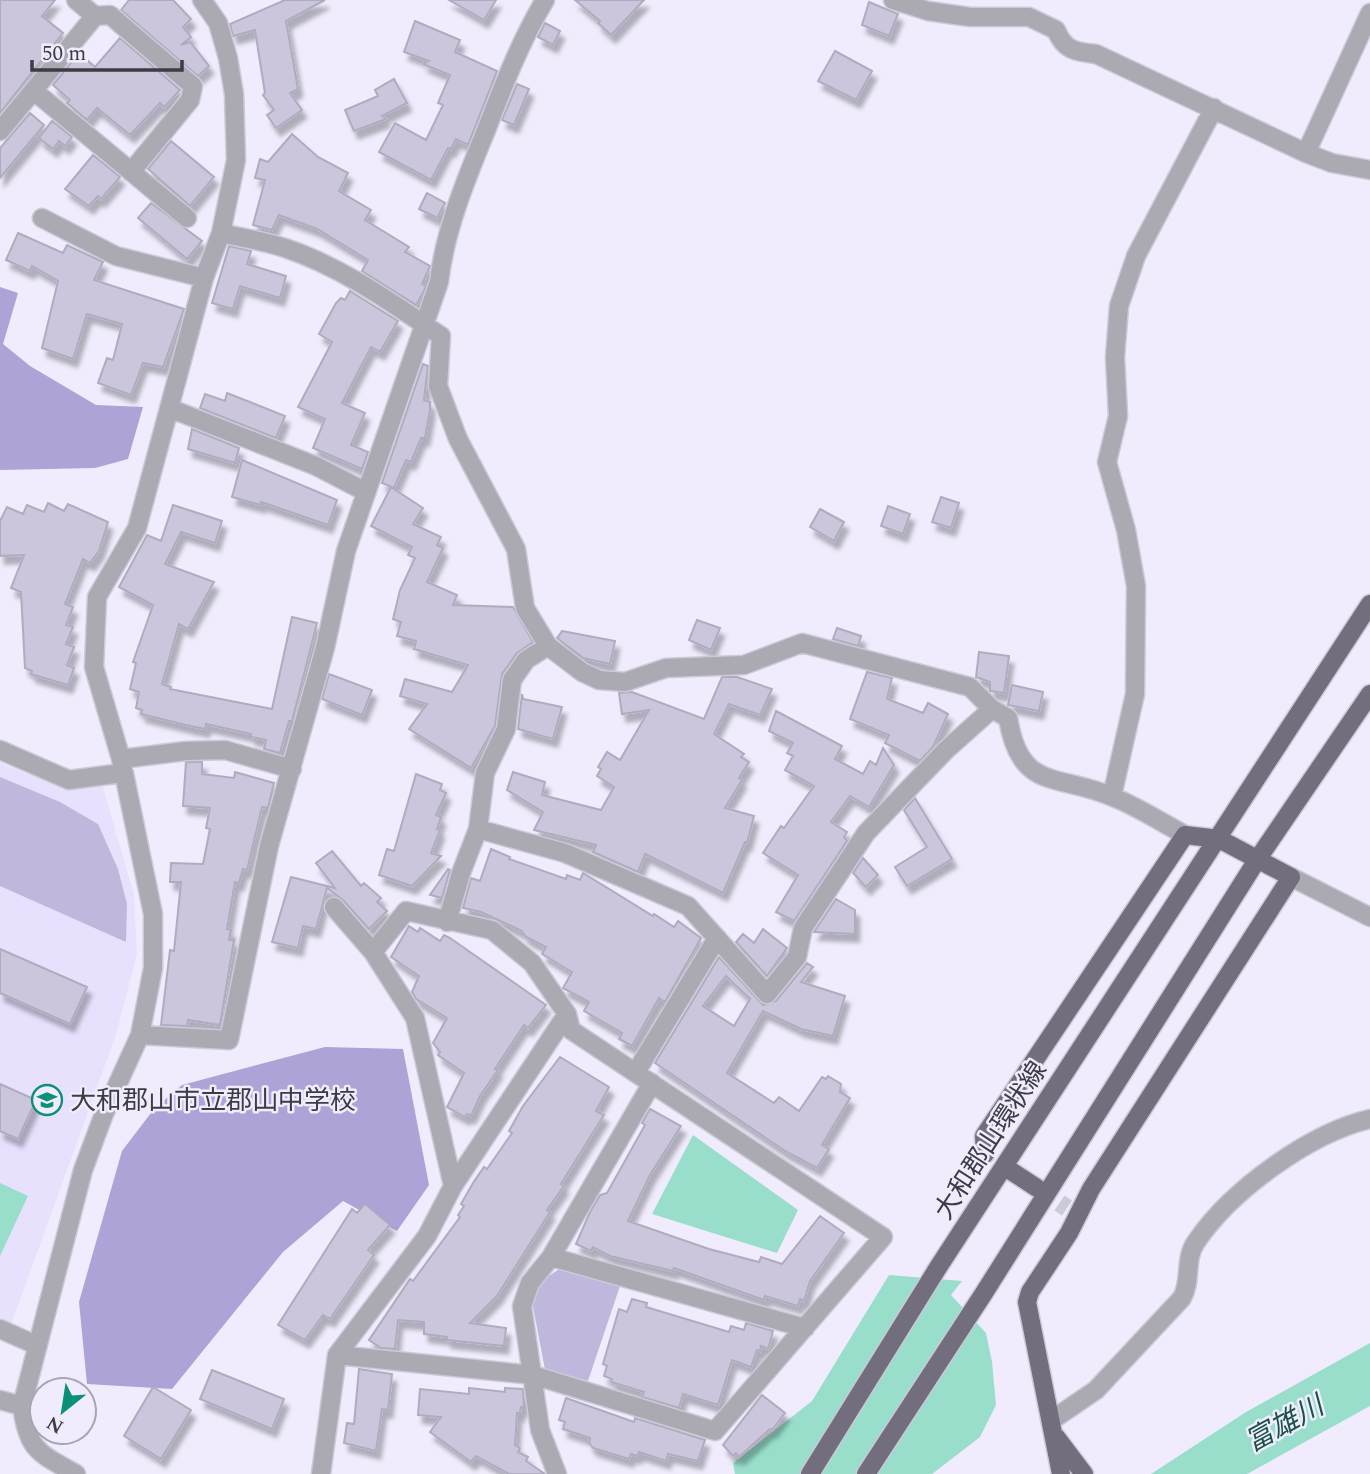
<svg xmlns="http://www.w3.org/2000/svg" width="1370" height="1474" font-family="Spectral,'Noto Sans JP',serif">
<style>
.built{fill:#e8e1fe}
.green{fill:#c0b7dc}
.forest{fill:#afa2d6}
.water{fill:#98decb}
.building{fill:#cbc6db;stroke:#b0abc0;stroke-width:2;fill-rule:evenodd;filter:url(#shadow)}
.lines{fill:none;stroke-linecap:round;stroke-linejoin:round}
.major-tunnel{stroke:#ccc9d8;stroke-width:18;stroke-dasharray:18 9;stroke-linecap:butt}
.minor-casing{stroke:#ccc9d8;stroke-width:21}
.major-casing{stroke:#ccc9d8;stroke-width:21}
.minor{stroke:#aba9b2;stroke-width:18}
.major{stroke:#726e7e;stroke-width:18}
.labels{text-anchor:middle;stroke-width:5;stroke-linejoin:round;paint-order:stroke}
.poi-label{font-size:26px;fill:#3d3b43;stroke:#f0ecfd;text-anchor:start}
.street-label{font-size:26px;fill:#3d3b43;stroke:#f0ecfd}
.water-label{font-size:28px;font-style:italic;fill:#195346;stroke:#f0ecfd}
</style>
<defs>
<filter id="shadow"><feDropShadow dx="4.5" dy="8" stdDeviation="2" flood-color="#0004"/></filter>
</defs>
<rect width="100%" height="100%" fill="#f0ecfd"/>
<!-- built -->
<path class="built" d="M0,763L62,788L102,784L134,895L137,954L116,1035L9,1330L0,1324Z"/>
<!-- green -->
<path class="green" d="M0,777L60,802L98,824L118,869L127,904L126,942L0,886Z
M564,1266L621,1283L588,1381L545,1370L531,1296L544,1279Z"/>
<!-- forest -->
<path class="forest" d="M0,287L18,293L3,344L30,366L96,405L143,407L128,459L95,468L0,470Z
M325,1047L403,1049L429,1185L397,1231L343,1201L283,1252L172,1389L87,1384L79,1302L122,1151L154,1109L182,1085Z"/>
<!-- water -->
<path class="water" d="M693,1135L798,1210L777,1253L652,1214Z
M0,1183L28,1196L0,1256Z
M889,1275L962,1281L951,1295L986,1333L992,1362L996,1405L980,1437L932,1474H735L733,1463L812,1401Z
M1370,1343V1406L1247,1474H1151L1246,1412Z"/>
<!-- building -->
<path class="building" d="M0,0H55L42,16L63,33L0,113Z
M129,0H173L191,19L183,27L191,37L181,45L190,42L209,66L198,76L121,10Z
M285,0H325L286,21L298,89L290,93L302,110L276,128L267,115L274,110L263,95L265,93L255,30L233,36L230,24Z
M449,0H496L484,20Z
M575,0H644L611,35L598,23L600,21Z
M869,2L898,14L889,36L862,25Z
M415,21L460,40L455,52L497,71L468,145L456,139L451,149L448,148L431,180L379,152L395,123L426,140L443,105L438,103L450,75L423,64L429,61L404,52Z
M545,23L560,31L553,45L538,37Z
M120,38L180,90L164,107L160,103L130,135L97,108L87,120L67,103L70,100L53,85L79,53L95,67Z
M835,51L872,71L856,100L818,81Z
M394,79L407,103L382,116L386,119L354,131L345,110L378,96L375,90Z
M517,84L529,89L514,125L502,120Z
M30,113L44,125L0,178V148Z
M52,121L72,137L65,146L59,141L53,149L39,138Z
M292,134L318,157L348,173L339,191L371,210L365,220L409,247L405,252L430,266L422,284L426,286L424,291L416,305L362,271L368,260L317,229L279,215L272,230L253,225L265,180L255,178L260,159L268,162Z
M171,141L214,177L190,206L148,169Z
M93,155L120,177L101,199L98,196L89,206L65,189Z
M427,193L445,203L437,218L419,209Z
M151,203L202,241L187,259L138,218Z
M18,233L63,253L67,245L103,262L94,280L184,309L163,367L143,363L131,395L98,383L107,358L113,360L122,324L87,314L73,359L42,348L58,281L32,266L30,271L6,260Z
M229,246L251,251L247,264L286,276L280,298L240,286L233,309L212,303Z
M350,291L398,321L380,352L371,347L342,403L365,413L351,445L368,452L362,469L313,448L325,419L298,407L332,342L319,334L336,303L341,298L345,300Z
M423,364L428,366L424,400L430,402V410L425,438H421L411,462L406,460L394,488L382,483Z
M227,393L285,416L276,438L200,408L205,394L225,401Z
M192,429L239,448L235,463L188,449Z
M242,460L337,500L328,525L261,502V505L232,497Z
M391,487L423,508L413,524L441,537L437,545L443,548L427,582L457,595L453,605L513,607L533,642L517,653L502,674L495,726L471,768L409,729L427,704L400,696L405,679L452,692L468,665L414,649L416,641L397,636L401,622L393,619L400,590L415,558L408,555L412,547L371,526Z
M941,497L959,503L951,528L932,522Z
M48,503L64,511L68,504L108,522L99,551L90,563L83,559L65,604L73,607L66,625L73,627L66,644L74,647L67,665L74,668L68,685L31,674L32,671L25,668L21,592L11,588L24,555L0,556V521L7,507L23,514L27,505L44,512Z
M173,505L222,521L215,543L181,532L165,564L214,582L188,629L179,624L162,684L171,687L170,689L272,709L292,617L317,623L292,721H289L280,753L264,749L266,740L251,737V734L206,724L205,729L190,726L141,714L142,710L136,708L139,692L130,689L136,663L133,662L153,605L119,587L147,535L161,541Z
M888,506L910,514L903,534L881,526Z
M820,509L844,522L834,541L810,527Z
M697,620L720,628L711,650L689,640Z
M837,628L861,636L858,646L833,639Z
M562,631L615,641L610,664L583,658L557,638Z
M979,652L1009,656L1004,693L990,691V682L976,677Z
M867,672L892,678L887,699L923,713L928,703L948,714L933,747L920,761L885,743L889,735L850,719Z
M329,674L372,690L362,715L322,699Z
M722,677H737L772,689L760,715L729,704L714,734L744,754L741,757L749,762L739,778L742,780L725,808L754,816L747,843L745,842L723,893L645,854L638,872L593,852L596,845L534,830L543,812L507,790L513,772L545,782L542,795L601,810L614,787L597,776L601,769L598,767L607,752L620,760L649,710L622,714L619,693L632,692L704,719Z
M1012,685L1043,692L1039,711L1008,705Z
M522,694L523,699L562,707L553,739L518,729Z
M776,711L842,746L835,759L863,774L870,761L876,765L883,748L894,765L869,807L850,796L831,822L847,832L844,837L847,841L794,921L776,912L798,875L763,853L781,826L784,828L814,786L785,770L793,756L787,753L793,743L769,731Z
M186,762H202V774L234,778L235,772L274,783L268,808L262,807L247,870L243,869L239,883L235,882L227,929L231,930L229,940H234L220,1025L188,1020L187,1026L161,1025L170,950L174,951L181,882H170L171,863L203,864L210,829L206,828L210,808L183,806Z
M416,774L442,784L440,790L446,793L436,815L441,817L437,829L440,830L431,853L441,856L412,886L379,875L387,849L394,851Z
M915,798L952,859L907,886L895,867L927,847L904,810Z
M491,849L510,857L509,859L566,879L567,875L580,880L583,873L653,916L654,914L674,927L678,921L701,938L665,1002L659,998L632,1046L619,1039L622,1033L584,1011L589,1002L563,988L572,972L542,954L546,947L526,937L522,931L481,912L463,908L471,878L480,881Z
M332,851L361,886L364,883L381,898L377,902L387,911L369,929L343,900L327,888L316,929L303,926L298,948L272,942L291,877L335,888L316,863Z
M863,858L878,875L866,887L853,873Z
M448,869L450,870L442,898L430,895Z
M836,899L855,910V934L814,932Z
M409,926L418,932L420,928L440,941L444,935L450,938L546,1005L528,1028L524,1025L495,1069L498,1070L480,1096L471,1116L467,1114L465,1117L447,1107L464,1073L438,1055L440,1052L433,1043L447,1018L416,999L412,992L419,976L391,957Z
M763,929L787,948L767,976L736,942L743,934L754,943Z
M0,949L87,987L70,1024L0,993Z
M719,957L763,1005L776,1001L807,963L813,967L801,982L845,996L833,1036L801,1029L763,1011L727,1073L774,1103L779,1097L799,1111L822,1077L826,1079L828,1076L841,1084L840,1092L850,1098L822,1145L829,1149L817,1168L785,1151L655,1063ZM726,976L750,999L734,1026L703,1006Z
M560,1057L609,1087L596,1111L604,1115L561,1184L564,1186L547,1210L550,1212L497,1296L470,1323L506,1328L504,1346L447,1340V1337L424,1334V1322L398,1320L395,1349L381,1348L369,1340L410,1279L413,1281L460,1217L458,1215L464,1206L461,1204L473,1183L484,1167L487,1169L512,1133L509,1131L523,1106Z
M0,1084L36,1100L18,1139L0,1131Z
M650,1109L681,1126L650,1175L628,1221L709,1249L759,1262L761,1257L782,1264L820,1216L844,1233L810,1281L804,1301L800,1299L798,1306L765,1296L764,1300L674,1268L673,1271L610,1256L593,1247L591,1251L576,1244L590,1212L600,1195L607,1193L645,1125L642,1123Z
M365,1204L390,1225L368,1250L374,1255L330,1319L323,1315L305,1340L278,1325L352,1209L357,1213Z
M632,1299L647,1303L646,1307L729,1332L731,1326L744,1330L746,1323L773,1331L768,1349L761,1346L760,1351L757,1350L751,1367L732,1360L718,1405L683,1394L679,1408L642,1397L644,1392L611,1382L612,1379L604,1376L607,1366L603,1364L619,1309L627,1312Z
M359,1369L392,1374L388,1410L382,1409L376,1451L344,1443L347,1423L354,1424Z
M212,1370L284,1399L272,1429L200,1399Z
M153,1387L191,1410L161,1459L124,1436Z
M469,1388L505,1392V1388L523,1389L524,1407H521L520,1413H517L515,1445L520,1448L518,1452L528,1457L526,1461L545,1474H509L476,1456L471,1462L430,1432L441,1417L418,1415L420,1389L469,1394Z
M762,1395L785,1413L772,1430L770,1429L739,1457L736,1453L733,1456L723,1445Z
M566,1398L634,1422L635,1418L705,1440L698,1461L668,1454L666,1461L639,1452L637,1456L631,1454L629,1459L593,1448L589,1443L590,1438L563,1429L565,1422L559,1420Z"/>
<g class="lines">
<!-- major-tunnel -->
<path class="major-tunnel" d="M1037,1188L1067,1208"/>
<!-- minor casing -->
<g class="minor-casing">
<path id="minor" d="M76,0L95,16L110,15L193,86L190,100L131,172
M893,0L928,11L970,17H1029L1056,30C1064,50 1075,52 1096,54L1306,153L1332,163L1370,170
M34,91L187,218
M0,131L95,16
M1306,153L1370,13
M42,218L116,256L204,278
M221,233C242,238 265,241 285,248C342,267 392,303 441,336L438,386L458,439L516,549L525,608L548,646L582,672L599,680L625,682L666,668L744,665L802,643L970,687L992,709L1008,718C1020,793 1059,773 1113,797C1138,807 1161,822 1185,835
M169,408L316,466L366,492
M0,750L69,780L122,773
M121,759L186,751L225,750L292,769
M1112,796L1135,694L1136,586L1126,530L1107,462L1118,416L1115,357L1119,306L1136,256L1214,108
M478,829L565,853L688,906L767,994L797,957L803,928L866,833L946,750L992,709
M1291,877L1370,917
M334,907L373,952L415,1018L453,1186
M447,922L461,873L478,829L485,773L506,729L512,680L526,660L548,646
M140,1035L229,1040L269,846L325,648L346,551L439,282C445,229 467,177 487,128C504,84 521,40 545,0
M636,1072L717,938
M551,1257L805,1328
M0,1329L36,1345
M337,1355L533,1375L715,1431L883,1237L571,1030L567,1014L532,963L492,930L406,911L373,952
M0,1400L22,1406
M1052,1420L1096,1390L1182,1298C1192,1280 1184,1259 1196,1242C1231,1190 1310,1133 1370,1119
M76,1474C39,1453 28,1451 22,1406L83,1170L104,1114L140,1035L153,968V914L121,759L94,667L97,597L137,528L204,278L221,233L236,160L234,94L228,58L218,23L202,0
M321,1474L337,1355L427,1236L453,1186L567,1014
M557,1474L540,1430L522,1306L530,1283L551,1257L652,1083"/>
</g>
<!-- major casing -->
<g class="major-casing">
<path id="major" d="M985,1154L984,1136L1185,835L1219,839L1291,877L1091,1189L1069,1233L1030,1292L1027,1302L1061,1474
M1011,1171L1037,1188
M1056,1437L1084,1474
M810,1474L939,1266L1370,604
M866,1474L984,1293L1257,860L1370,694"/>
</g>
<!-- minor -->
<use href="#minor" class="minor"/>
<!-- major -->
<use href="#major" class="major"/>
</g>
<!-- icons -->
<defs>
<g id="school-ring" transform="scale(1.575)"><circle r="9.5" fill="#f0ecfd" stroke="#099079" stroke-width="1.5"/><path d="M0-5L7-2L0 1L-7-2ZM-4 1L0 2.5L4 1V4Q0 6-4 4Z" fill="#099079"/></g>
</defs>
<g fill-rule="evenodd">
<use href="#school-ring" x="47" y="1100"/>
</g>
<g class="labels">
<!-- poi labels -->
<g class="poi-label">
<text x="70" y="1109">大和郡山市立郡山中学校</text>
</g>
<!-- street labels -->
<g class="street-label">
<text transform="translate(990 1140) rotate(-57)" y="9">大和郡山環状線</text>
</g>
<!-- water labels -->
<g class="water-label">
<text transform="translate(1284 1423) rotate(-29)" y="10">富雄川</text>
</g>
</g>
<!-- north arrow -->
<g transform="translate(63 1411) rotate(210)"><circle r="33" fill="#f0ecfd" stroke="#a8a5b3" stroke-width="2"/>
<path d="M0-5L12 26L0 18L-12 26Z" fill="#099079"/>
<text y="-10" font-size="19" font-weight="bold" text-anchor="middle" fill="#3d3b43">N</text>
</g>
<!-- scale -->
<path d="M32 60v10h150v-10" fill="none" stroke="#3d3b43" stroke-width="3.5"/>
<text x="42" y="60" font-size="21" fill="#3d3b43" stroke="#f0ecfd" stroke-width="5" paint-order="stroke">50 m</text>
</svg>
